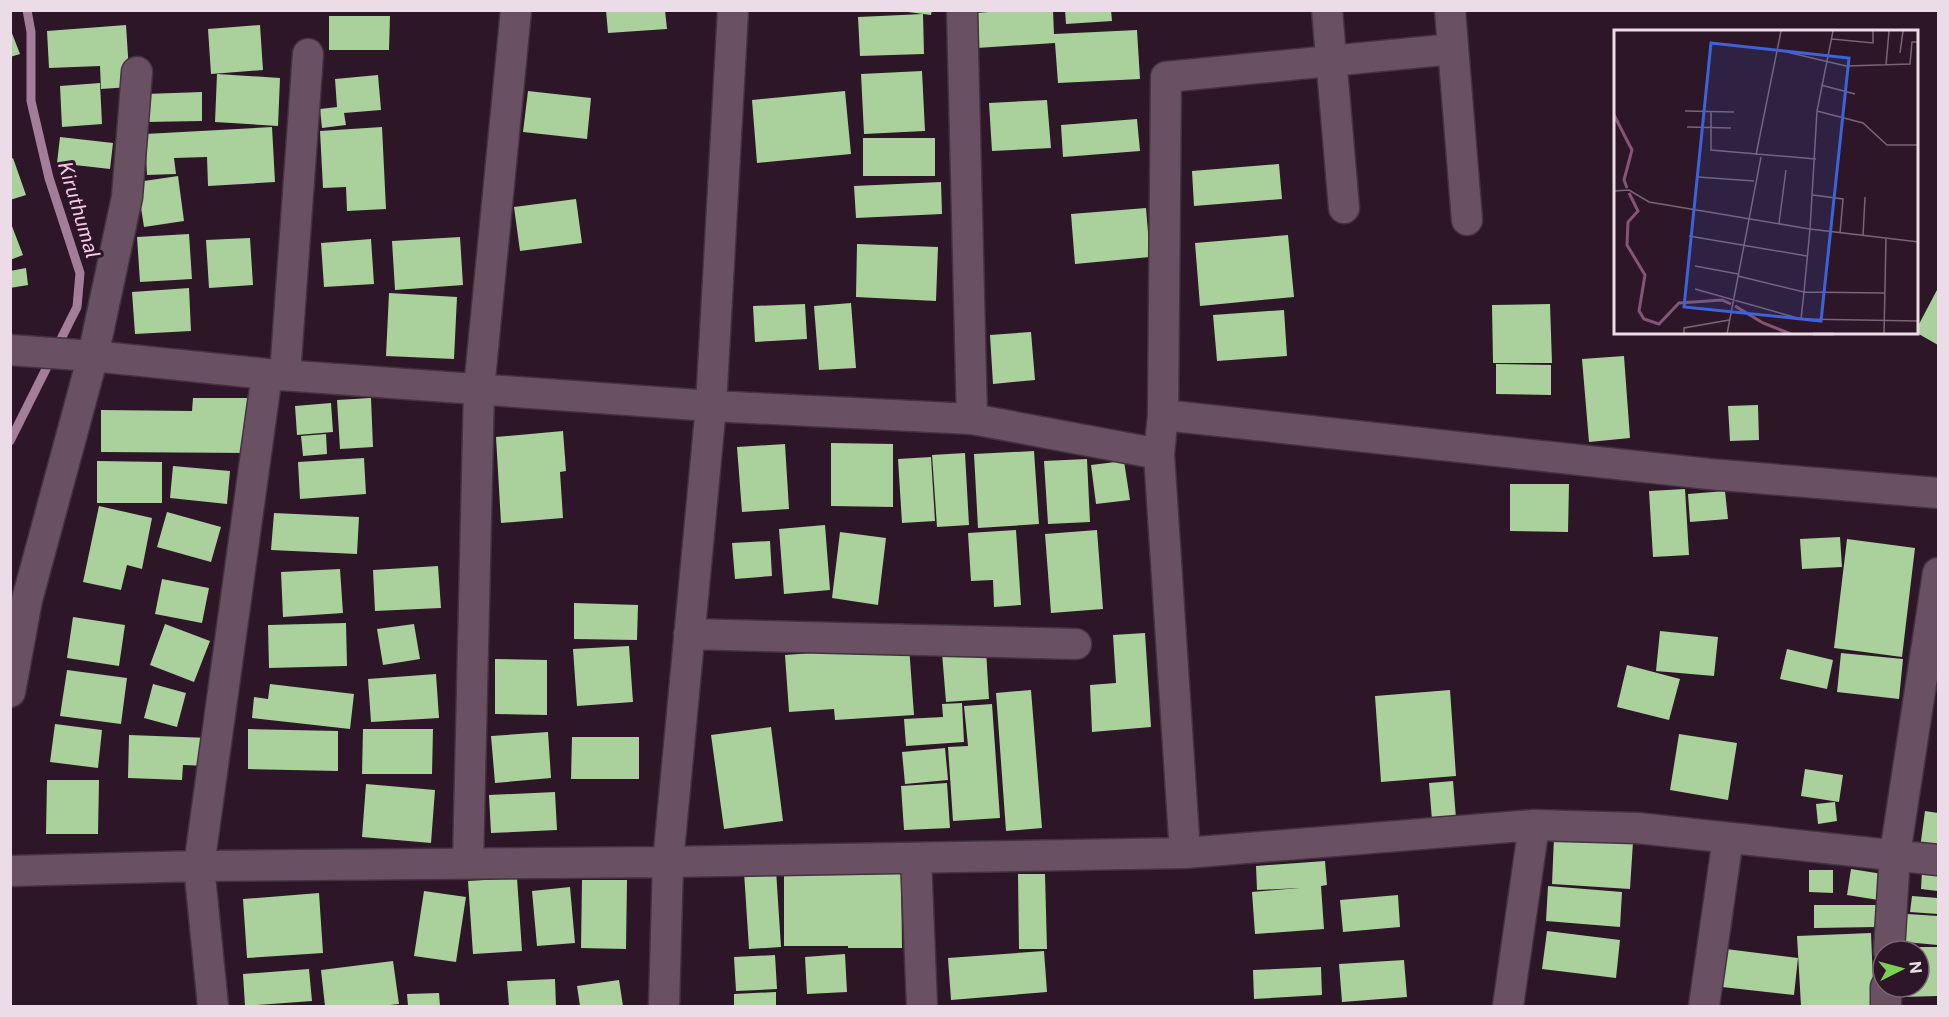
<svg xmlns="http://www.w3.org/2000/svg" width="1949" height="1017" font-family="'Public Sans',sans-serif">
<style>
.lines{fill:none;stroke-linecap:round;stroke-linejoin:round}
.stream{stroke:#a47d9a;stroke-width:9}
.building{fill:#aad09b}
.street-casing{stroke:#44323f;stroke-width:33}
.street{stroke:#6a5063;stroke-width:30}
.labels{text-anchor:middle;stroke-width:6;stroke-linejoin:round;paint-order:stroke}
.water-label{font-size:20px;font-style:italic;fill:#f8c9ea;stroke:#2c1627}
.inset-river{fill:none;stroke:#855479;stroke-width:3}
.inset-road{fill:none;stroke:#796574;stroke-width:1.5}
.view{fill:#3c63da;fill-opacity:0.15;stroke:#3c63da;stroke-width:3}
.inset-edge{fill:none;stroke:#ecdce7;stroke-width:3}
</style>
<rect width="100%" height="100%" fill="#2c1627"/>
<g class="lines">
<!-- stream -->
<path class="stream" d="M10,441L77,307L80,273L49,178L31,101V32L27,10"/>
</g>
<!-- building -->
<path class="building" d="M606,10H665L667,29L608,33Z
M908,10H932L931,15L908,12Z
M1015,10H1053L1054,34L1137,30L1140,79L1058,83L1055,43L977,48L975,13Z
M1065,10H1111L1112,21L1066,24Z
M923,14L924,54L860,56L858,17Z
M329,16H390L389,50H329Z
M126,25L130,87L101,89L100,66L49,68L47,31Z
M260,25L263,70L211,74L208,29Z
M10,28L20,54L10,57Z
M922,71L925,131L864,134L861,74Z
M217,74L280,78L278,126L215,122Z
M378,75L381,110L344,113L346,125L322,128L320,109L337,107L335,79Z
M100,83L102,124L62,127L60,86Z
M528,91L591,98L587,139L523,132Z
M845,91L851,154L757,163L752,100Z
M202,92V121L145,122V94Z
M1047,100L1051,148L992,151L989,103Z
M1137,119L1140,151L1063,157L1061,125Z
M272,127L275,182L208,186L207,157L174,158L176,174L147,175L145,134Z
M382,127L386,209L347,211L346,187L323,188L320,131Z
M60,137L113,143L110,169L57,163Z
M863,138H935V176H863Z
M13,158L26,195L10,200V159Z
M1279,164L1282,199L1194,206L1192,171Z
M178,176L184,221L144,227L137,182Z
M941,182L942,214L856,218L854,186Z
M576,199L582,243L520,251L514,207Z
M1146,208L1150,257L1075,264L1071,214Z
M10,221L23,255L10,260Z
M189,234L192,279L140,282L137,237Z
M1288,235L1294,297L1200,306L1195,243Z
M460,237L463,285L395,290L392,241Z
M250,238L253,285L209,288L206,240Z
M371,239L374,284L324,287L321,243Z
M857,244L938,247L936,301L856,297Z
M26,268L28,285L10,288V271Z
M189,288L191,331L135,334L132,292Z
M1938,288V345L1917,333L1918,326Z
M389,293L457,297L454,359L386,356Z
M851,303L856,368L819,370L814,306Z
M805,304L807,339L755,342L753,306Z
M1550,304L1552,363H1493L1492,305Z
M1284,310L1287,356L1217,361L1213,315Z
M1031,332L1035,380L993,384L990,335Z
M1624,356L1630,438L1589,442L1582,359Z
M1496,364L1551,365V395L1496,394Z
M193,398H252V453L101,452V410L192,411Z
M371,398L373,447L340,449L337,400Z
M331,403L333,432L297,435L295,406Z
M1758,405L1759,440L1730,441L1728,406Z
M563,431L566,471L560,472L563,518L501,523L496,437Z
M326,434L327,454L303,456L301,436Z
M831,443L893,444V507L831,506Z
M785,444L789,509L742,512L737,447Z
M1034,451L1039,524L978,528L974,454Z
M965,453L969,525L937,527L932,455Z
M931,457L935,521L902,523L898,459Z
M364,458L366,494L300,499L298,462Z
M1087,459L1090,522L1048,524L1044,461Z
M97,461L162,462V503H97Z
M1124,461L1130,500L1096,504L1091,465Z
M173,466L230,471L227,504L170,498Z
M1510,484H1569L1568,532L1510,531Z
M1685,489L1689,555L1653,557L1649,491Z
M1725,491L1728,519L1690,522L1688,494Z
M99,506L152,518L142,569L127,565L121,590L83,582Z
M167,512L221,527L211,562L157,547Z
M274,513L359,517L357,554L271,550Z
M825,525L830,590L784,594L779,529Z
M1016,530L1021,605L994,607L993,580L971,581L968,533Z
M1097,530L1103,609L1051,613L1045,534Z
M840,532L886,538L878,605L832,598Z
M1840,537L1842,567L1802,569L1800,539Z
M1847,539L1915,548L1902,657L1834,648Z
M770,541L772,576L735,579L732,543Z
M438,566L441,608L375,611L373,570Z
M340,569L343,613L283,617L281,572Z
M162,579L209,588L202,623L155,614Z
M574,603L638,605L637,640L574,639Z
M73,617L125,625L119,666L67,658Z
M346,623L347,666L269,668L268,625Z
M165,624L210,641L194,682L150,665Z
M414,624L420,659L383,665L377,629Z
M1660,631L1718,637L1714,676L1656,671Z
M1145,633L1151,727L1092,732L1090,685L1116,683L1113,635Z
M629,646L633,702L577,706L573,649Z
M909,646L914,715L835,720L834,709L789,712L785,655Z
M1787,649L1833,660L1827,689L1780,679Z
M986,650L989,699L946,702L942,653Z
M1841,653L1903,659L1899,699L1837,692Z
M495,659L547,660V715L495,714Z
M1627,665L1680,679L1669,720L1617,707Z
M67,670L127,678L121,724L60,716Z
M436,674L439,718L371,722L368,679Z
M153,684L186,693L177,727L144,718Z
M270,684L354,694L350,729L252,718L254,697L268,699Z
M1031,690L1042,828L1006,831L996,693Z
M1450,690L1456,776L1381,782L1375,696Z
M962,703L964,742L906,746L904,719L943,717L942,704Z
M992,704L1000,818L953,821L948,747L968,746L964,706Z
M55,724L102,730L98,768L50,762Z
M771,727L783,821L724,829L711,735Z
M248,729L338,731V771L248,769Z
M363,729H433L432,774H362Z
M548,732L551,778L495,783L491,736Z
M1679,734L1737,743L1728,800L1670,790Z
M129,735L210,738L209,766L183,765L182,780L128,778Z
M572,737H639V779H571Z
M945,748L948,780L905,784L902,752Z
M1805,769L1843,775L1839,802L1801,796Z
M47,780H99L98,834H46Z
M1453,781L1456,818L1432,820L1429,783Z
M947,783L950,828L904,830L901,786Z
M366,784L435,790L431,843L362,837Z
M555,792L557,830L491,833L489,795Z
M1835,802L1837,821L1818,824L1816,804Z
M1925,811L1938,813V850L1920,848Z
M1554,837L1633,842L1630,889L1552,884Z
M1325,861L1327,885L1321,886L1324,929L1255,934L1252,892L1299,888L1257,890L1256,866Z
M784,869H901L902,948H848V946H784Z
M1851,869L1889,875L1885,901L1847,895Z
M776,870L781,947L749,949L744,872Z
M1809,870H1833V893L1809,892Z
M1922,871L1938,873V891L1921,889Z
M1018,874H1045L1047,949H1019Z
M517,878L522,951L473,954L468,881Z
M582,880H627L626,949L581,948Z
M1548,886L1622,892L1620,927L1546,921Z
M570,887L575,943L537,946L532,891Z
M424,891L466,897L456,962L414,956Z
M319,893L323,953L247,958L243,899Z
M1398,895L1400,927L1343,932L1340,900Z
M1912,896L1938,898V914L1910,912Z
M1814,905H1879L1878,927L1814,928Z
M1907,914L1938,916V945L1905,942Z
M1547,931L1620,940L1616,978L1542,969Z
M1871,933L1874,1006H1801L1797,936Z
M1901,947H1938V996L1901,997V987H1919V951H1901Z
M1726,949L1798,958L1794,995L1722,987Z
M1044,951L1047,992L951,1000L948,958Z
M845,954L847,992L807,994L805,957Z
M775,955L777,989L736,991L734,957Z
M1404,960L1407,997L1342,1002L1339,964Z
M393,961L399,1004L381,1006H325L321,970Z
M1321,967L1322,995L1254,999L1253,970Z
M309,969L312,1001L245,1006L243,974Z
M555,979L556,1006H509L507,981Z
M619,980L623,1006H580L577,986Z
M776,992V1006H734V994Z
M439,993L440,1006H408L407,994Z"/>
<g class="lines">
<!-- street casing -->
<g class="street-casing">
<path id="street" d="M962,10L972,419
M1327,10L1344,208
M1450,10L1467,220
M10,350L93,356L267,374L711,406L972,419L1159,454
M285,375L308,54
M1163,415L1709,474L1938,493
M689,634L1076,644
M10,692L27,600L93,356L127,197L137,72
M1185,853L1159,454L1163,415L1166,77L1453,49
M916,858L922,1006
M468,863L479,389L516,10
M10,871L199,866L267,374
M1889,951L1895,854L1938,573
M213,1006L199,866L668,862L711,406L733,10
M664,1006L668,862L1185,853L1534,825L1637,828L1938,860
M1508,1006L1534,825
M1704,1006L1728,838
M1886,1006V987"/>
</g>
<!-- street -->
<use href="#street" class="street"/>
</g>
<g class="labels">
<!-- water labels -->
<g class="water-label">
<text transform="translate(79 210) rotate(73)" y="7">Kiruthumal</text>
</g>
</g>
<!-- overview -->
<g transform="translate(1614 30)">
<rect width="304" height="304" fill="#2c1627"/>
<path class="inset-river" d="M0,85L18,120L10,150L13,158M15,163L24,181L14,192L13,215L31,245L25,281L30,289L45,294L65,273L108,270L117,274M121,276L149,293L177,304M199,304H220"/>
<path class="inset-road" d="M219,1L203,81L196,199L305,212M218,9L259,13V1M164,20L232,36L296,34L298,12H305M286,23L289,1M272,35L275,1M207,55L241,64M71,81L120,82M97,81V120L202,129M203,81L249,93L273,115H305M73,97L117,98M142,125L167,1M84,147L140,151M0,161L15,160L35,172L196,199L190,262L271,263M199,165L229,169L226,203M165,193L172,140M75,206L193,226M249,206L251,167M81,236L124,244M124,246L190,262L187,289L305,291M81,259L187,289M70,304V298L115,290M113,304L147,127M270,304L272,208"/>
<path class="view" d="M97,13L235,28L207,291L70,277Z"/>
<rect width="304" height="304" class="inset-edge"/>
</g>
<!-- border -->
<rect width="1949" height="1017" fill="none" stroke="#ecdce7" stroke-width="24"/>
<!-- north arrow -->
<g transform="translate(1901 969) rotate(84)"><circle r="28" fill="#2c1627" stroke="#796574" stroke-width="1.5"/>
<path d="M0-4.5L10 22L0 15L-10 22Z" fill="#7cd155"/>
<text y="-9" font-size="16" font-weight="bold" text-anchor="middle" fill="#ecdce7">N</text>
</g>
</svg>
